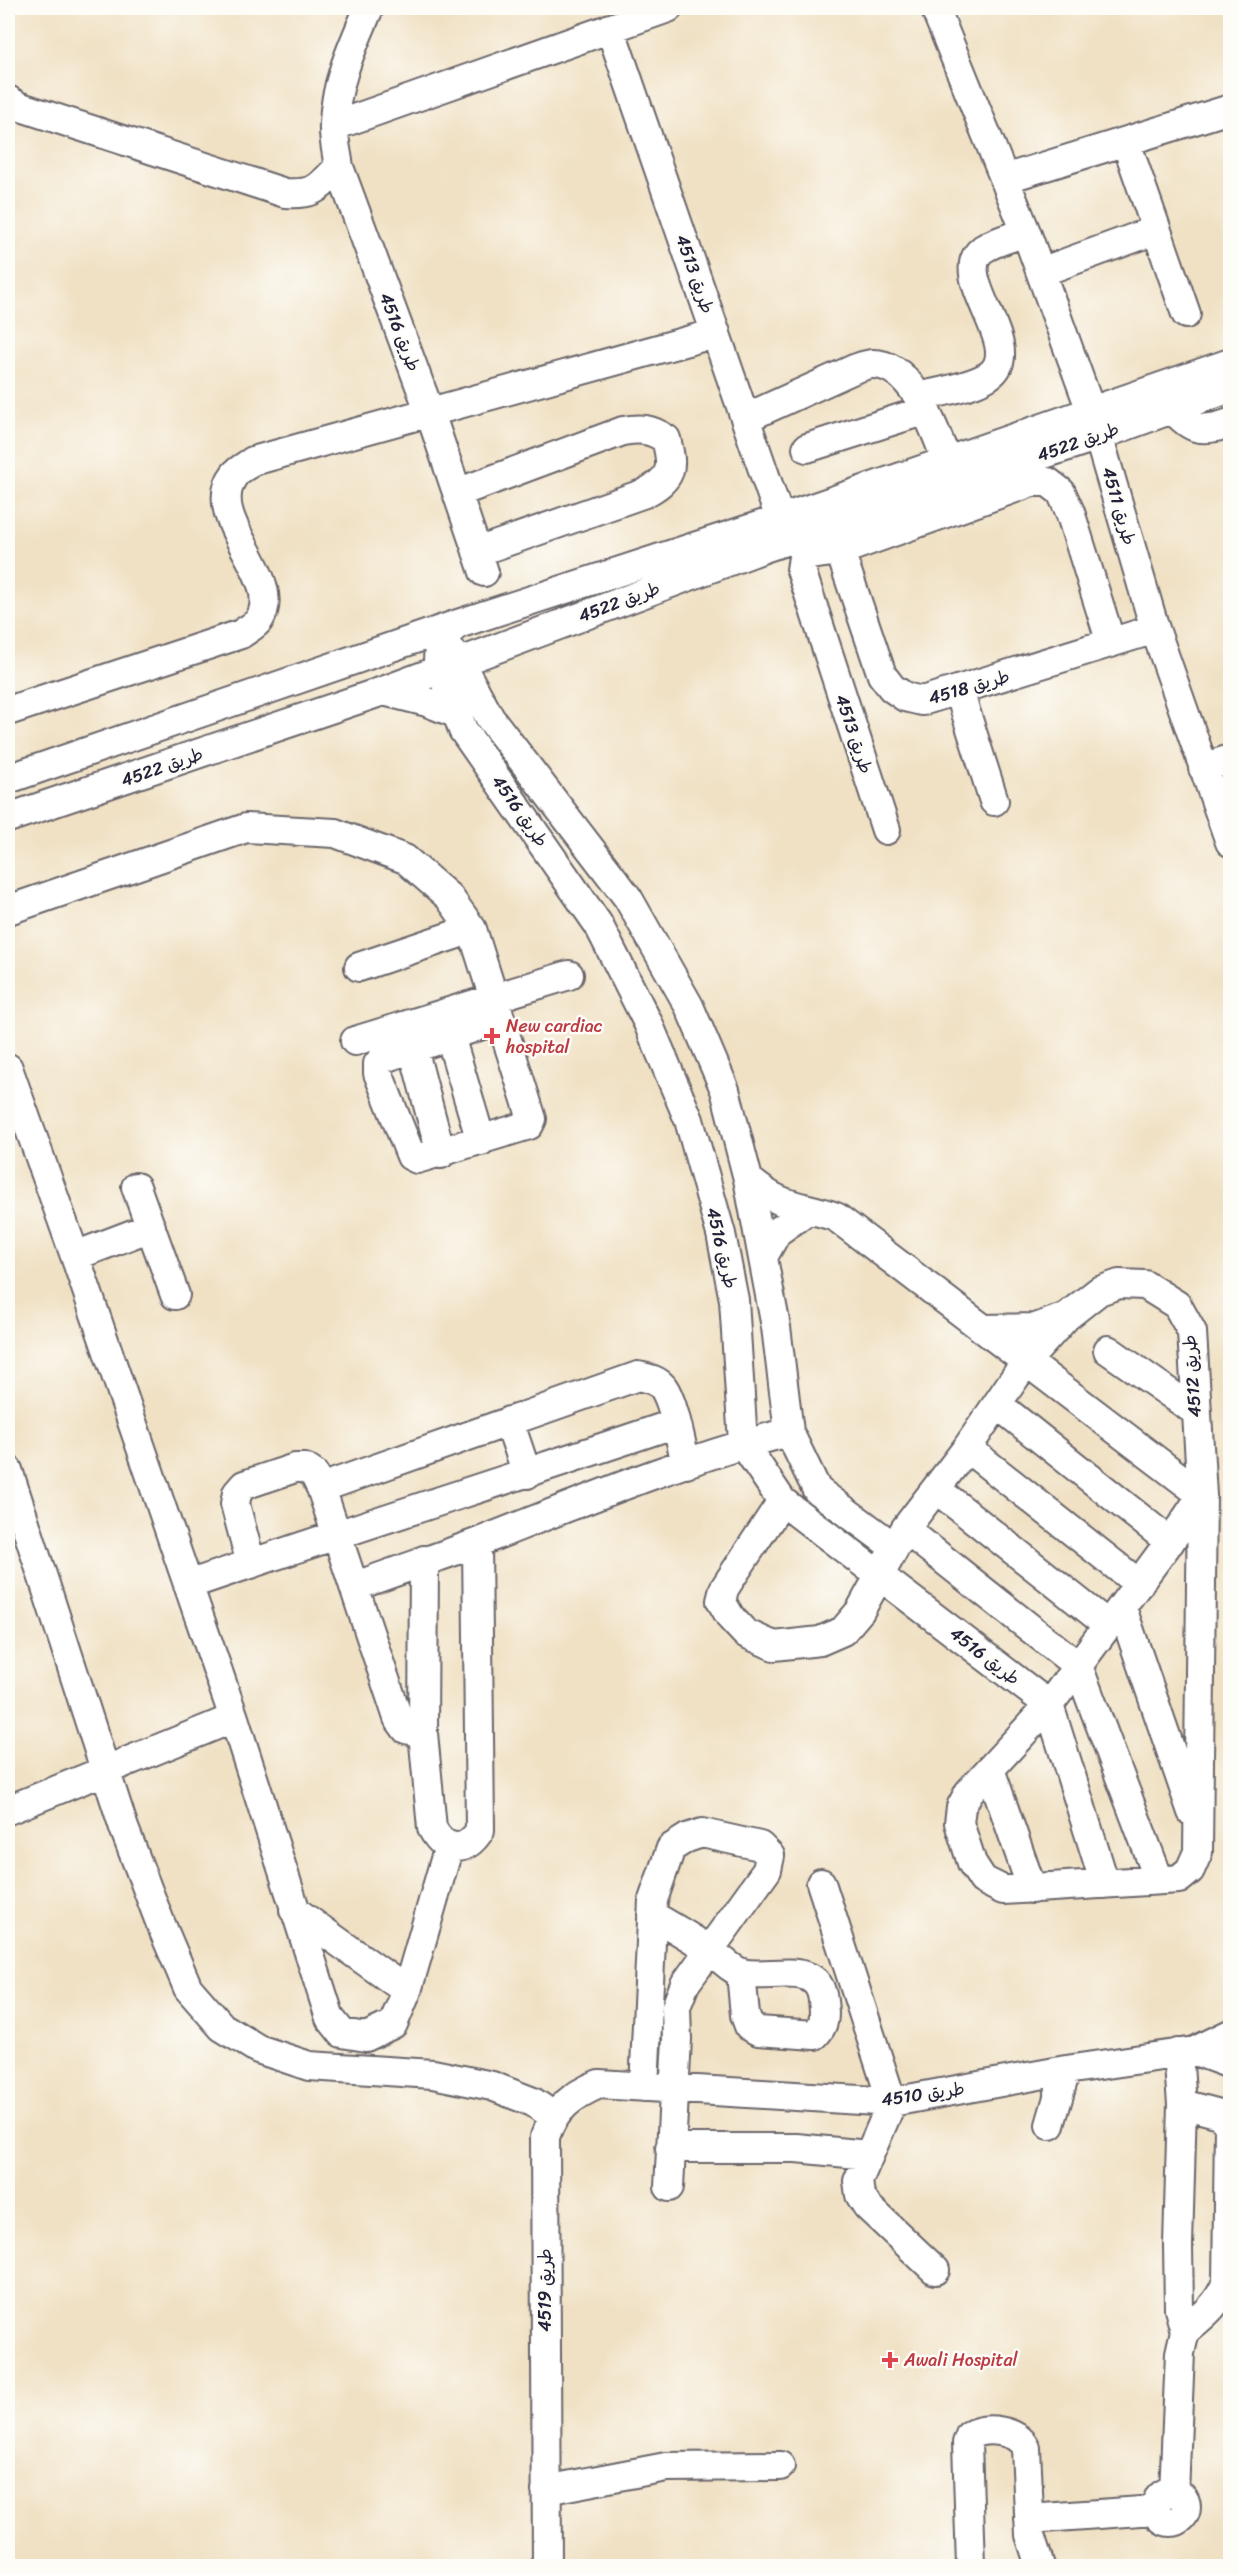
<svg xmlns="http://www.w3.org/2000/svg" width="1238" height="2574" font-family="Sriracha,'Playpen Sans Arabic',sans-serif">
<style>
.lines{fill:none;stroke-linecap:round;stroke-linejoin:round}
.minor-casing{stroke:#6a656b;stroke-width:32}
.minor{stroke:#fff;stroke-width:28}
.health-dot{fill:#e0444e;stroke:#fdfcf7;stroke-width:2}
.labels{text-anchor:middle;stroke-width:5;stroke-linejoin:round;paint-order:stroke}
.street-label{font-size:18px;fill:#22223b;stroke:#fdfcf7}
.health-label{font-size:18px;fill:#be3a42;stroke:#fdfcf7;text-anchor:start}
</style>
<rect width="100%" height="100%" fill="#fdfcf7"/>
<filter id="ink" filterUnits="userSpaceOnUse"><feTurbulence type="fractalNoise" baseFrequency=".0167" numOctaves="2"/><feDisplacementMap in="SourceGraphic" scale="12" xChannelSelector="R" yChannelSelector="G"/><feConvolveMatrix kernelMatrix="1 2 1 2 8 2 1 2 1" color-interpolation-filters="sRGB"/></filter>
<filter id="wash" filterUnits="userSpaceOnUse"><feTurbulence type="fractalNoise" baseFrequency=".008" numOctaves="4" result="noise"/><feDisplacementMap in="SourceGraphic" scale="24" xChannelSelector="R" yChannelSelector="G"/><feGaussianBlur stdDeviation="1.35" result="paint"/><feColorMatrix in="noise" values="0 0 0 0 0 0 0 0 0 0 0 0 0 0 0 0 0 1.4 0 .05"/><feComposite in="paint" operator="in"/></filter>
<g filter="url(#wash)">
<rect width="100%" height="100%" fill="#f0e1c4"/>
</g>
<g filter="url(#ink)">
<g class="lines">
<!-- minor casing -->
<g class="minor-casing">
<path id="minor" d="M369,8C353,45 335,83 334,124C333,138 337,153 339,167L430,413L484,572
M935,8L1026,232L1091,411L1155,629L1230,842
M610,28L780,519
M8,100L18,106L285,193C317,195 318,187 339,167
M334,126L668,8
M1126,142L1186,314
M1004,179L1230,109
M1041,272L1156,230
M918,397C938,392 978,386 992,373C1024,344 948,275 983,249C995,241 1013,237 1026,232
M1172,408C1191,430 1202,433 1230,423
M746,418L854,369C860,367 867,364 873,364C914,364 934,430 947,461
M807,448L926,410
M457,493L623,431C641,428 651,429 666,439C674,469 672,478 645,493L477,552
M806,537L801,570L886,830
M840,551L882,675L892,688L905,697L922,701L1155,629
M803,556L840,551L1032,482H1048L1061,492L1070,512L1111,643
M458,624C444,634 438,644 438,661L463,730L598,924L648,1023L689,1120L721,1234L734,1300L743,1443L782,1501L1049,1705
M448,648L459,661L490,718L628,898L689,1006L725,1090L748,1179L776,1327L789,1432L817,1490L894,1547
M383,691L427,702L455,713
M959,691L994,801
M8,711L241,634C246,630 256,625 259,620C287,577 200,518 235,474C239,469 248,465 253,461L716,333
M1203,768L1230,759
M8,779L458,624L780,519L1230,363
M8,818L383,691L767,547L1098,436L1230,388
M8,910L246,828L335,833L405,859L449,897L472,929L532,1119L529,1125L417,1159L411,1156L378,1073V1064L384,1058L500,1019
M359,967L472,929
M450,1036L481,1141
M355,1041L569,975
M413,1048L441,1154
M8,1068L75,1256L234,1718L330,2018L342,2033L366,2037L393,2024L407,1991L449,1846
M748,1179C784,1210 796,1203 836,1217L1202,1495
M136,1187L175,1295
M75,1256L151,1227
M763,1257L777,1232L806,1211
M984,1329L1036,1328L1066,1317
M1108,1350L1195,1411
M997,1404L1170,1542
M509,1421L527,1474
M967,1448L1139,1584
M8,1470L124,1828L160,1922L188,1988L222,2027L258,2049L309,2066L433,2074L492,2086L533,2102L555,2117
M321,1488L638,1376C647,1378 656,1379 663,1387C674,1402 681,1444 686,1464
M936,1489L1108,1625
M782,1501L731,1578L724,1589L721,1601L731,1618L745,1633L774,1646L820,1641L843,1631L860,1611L905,1529L967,1448L1027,1360L1066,1317L1099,1291L1119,1284L1145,1285L1177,1305L1192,1332L1202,1495L1198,1852L1190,1870L1179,1879L1003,1890L983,1880L972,1863L959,1823L961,1807L969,1792L1049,1705L1182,1525L1202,1495
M905,1529L1078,1666L1159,1880
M251,1564L235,1504L237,1493L244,1485L295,1468H305L314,1474L321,1488L398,1718L406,1729L423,1733L432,1828C445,1853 466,1853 480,1830L477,1543
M188,1585C350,1529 514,1478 676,1423
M354,1587C395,1571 437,1558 479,1542C581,1502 683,1459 789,1432
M1122,1608L1192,1812
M1049,1705L1105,1884
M423,1733L424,1560
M990,1769L1032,1889
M8,1810L234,1718
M821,1883L892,2102L858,2181L860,2195L867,2206L935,2270
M294,1910L407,1991
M652,1915C671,1926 690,1937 708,1949C718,1955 731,1970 742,1973C770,1980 819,1958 823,2001C825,2016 825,2025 815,2035L758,2031L749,2026L745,2015L741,1973
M1195,2051L1230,2034
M644,2087L653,1900L671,1848L687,1838L702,1833L760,1846L770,1856L767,1870L685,1984L676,2007L677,2039L669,2187
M1182,2104L1220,2114L1229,2126L1227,2281C1219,2304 1203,2316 1185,2331
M1050,2125L1066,2070
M670,2148H796L868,2155
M546,2490L666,2467L780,2466
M1156 2507a15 15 0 1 1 30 0a15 15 0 1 1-30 0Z
M1174,2493L1180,2353L1185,2331L1179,2309L1178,2245L1182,2104L1178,2053
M1029,2519L1155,2510
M547,2566L545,2137C554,2109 573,2095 599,2084L892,2102L1066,2070L1195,2051L1230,2064
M971,2566L967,2443L970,2435C986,2426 1018,2430 1026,2448L1030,2535L1040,2566"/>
</g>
<!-- minor -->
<use href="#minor" class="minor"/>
</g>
</g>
<!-- markers -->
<g class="health-dot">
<path d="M489 1027h6v6h6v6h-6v6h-6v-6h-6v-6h6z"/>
<path d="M887 2351h6v6h6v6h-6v6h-6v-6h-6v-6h6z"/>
</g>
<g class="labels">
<!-- street labels -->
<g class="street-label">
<text transform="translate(695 274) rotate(71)" y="6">طريق 4513</text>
<text transform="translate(400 332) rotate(69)" y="6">طريق 4516</text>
<text transform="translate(1078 442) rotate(-19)" y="6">طريق 4522</text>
<text transform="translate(1119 506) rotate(74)" y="6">طريق 4511</text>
<text transform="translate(619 602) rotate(-20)" y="6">طريق 4522</text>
<text transform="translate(969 687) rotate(-16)" y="6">طريق 4518</text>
<text transform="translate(854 734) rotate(72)" y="6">طريق 4513</text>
<text transform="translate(162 767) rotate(-19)" y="6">طريق 4522</text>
<text transform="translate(520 811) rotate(55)" y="6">طريق 4516</text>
<text transform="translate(722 1248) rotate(77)" y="6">طريق 4516</text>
<text transform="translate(1192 1376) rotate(-94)" y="6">طريق 4512</text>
<text transform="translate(985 1656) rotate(38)" y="6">طريق 4516</text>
<text transform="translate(923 2094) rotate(-8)" y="6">طريق 4510</text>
<text transform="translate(545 2290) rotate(-90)" y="6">طريق 4519</text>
</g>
<!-- health labels -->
<g class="health-label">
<text x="506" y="1032">New cardiac<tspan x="506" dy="21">hospital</tspan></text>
<text x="904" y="2366">Awali Hospital</text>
</g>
</g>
<!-- margin -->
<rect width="1238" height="2574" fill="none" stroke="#fdfcf7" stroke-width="30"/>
</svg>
